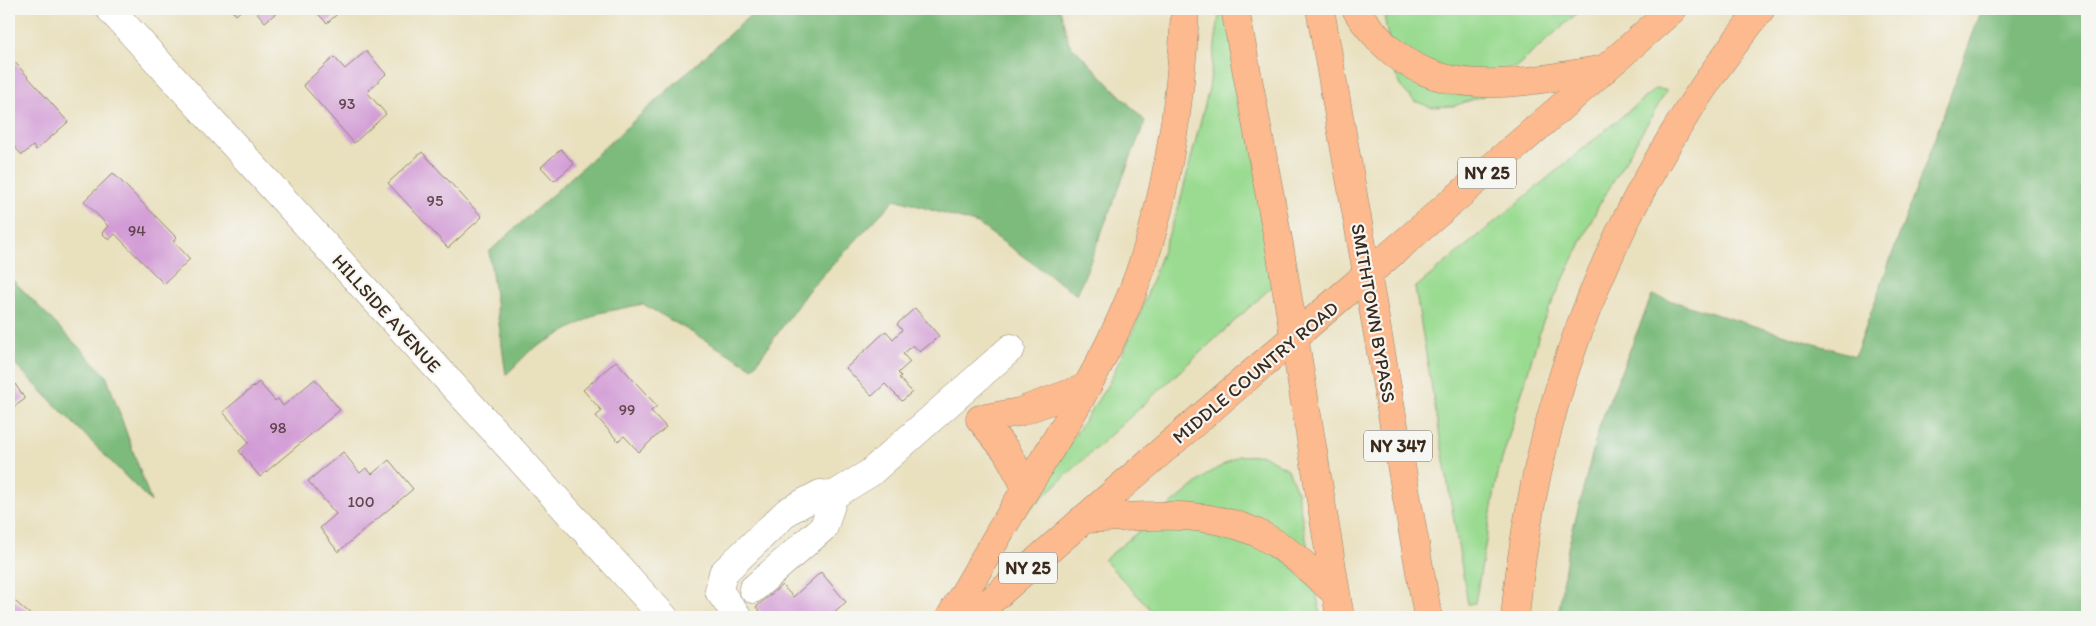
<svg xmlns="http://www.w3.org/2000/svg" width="2096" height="626" font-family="Itim,sans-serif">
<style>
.green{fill:#9adb91;stroke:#6a8258}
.forest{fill:#7bbb7b;stroke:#5b724c}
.building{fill:#d29bd6}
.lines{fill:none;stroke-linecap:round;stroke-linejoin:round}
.minor-casing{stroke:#92856e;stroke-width:29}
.major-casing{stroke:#92856e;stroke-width:29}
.highway-casing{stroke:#92856e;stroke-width:29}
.minor{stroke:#fff;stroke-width:28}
.major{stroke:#fcba8e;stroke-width:28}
.highway{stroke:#fcba8e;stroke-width:28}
.labels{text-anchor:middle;stroke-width:4.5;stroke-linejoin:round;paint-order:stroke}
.number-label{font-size:16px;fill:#61464c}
.shield{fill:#f6f6f2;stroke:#73675e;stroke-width:1}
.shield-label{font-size:18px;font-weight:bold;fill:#3b2a1e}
.street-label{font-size:19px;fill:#3b2a1e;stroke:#f6f6f2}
</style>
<rect width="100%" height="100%" fill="#f6f6f2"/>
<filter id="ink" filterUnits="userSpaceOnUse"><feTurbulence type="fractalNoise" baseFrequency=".02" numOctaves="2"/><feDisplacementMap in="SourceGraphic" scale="10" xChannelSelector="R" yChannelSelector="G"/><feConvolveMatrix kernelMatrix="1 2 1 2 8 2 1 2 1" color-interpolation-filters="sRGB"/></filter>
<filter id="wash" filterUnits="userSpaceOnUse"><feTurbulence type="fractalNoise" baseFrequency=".0096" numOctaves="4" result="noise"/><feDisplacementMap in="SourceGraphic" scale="20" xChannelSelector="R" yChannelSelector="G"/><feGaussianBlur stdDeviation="1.12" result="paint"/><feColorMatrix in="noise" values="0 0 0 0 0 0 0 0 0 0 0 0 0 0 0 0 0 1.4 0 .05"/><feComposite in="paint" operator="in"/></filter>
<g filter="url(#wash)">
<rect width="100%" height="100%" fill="#e9e0be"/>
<!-- green -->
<path class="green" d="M1220,9H1230L1276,283L1022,516L1109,383L1137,322L1179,206L1209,88Z
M1383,9H1582L1483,96L1454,106L1431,107L1414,101L1400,86L1393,67Z
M1655,89L1667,90L1598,207L1542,324L1498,473L1475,603L1468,604L1415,288Z
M1263,455L1288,469L1297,492L1321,617H1158L1104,560L1208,474L1238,456Z"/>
<!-- forest -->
<path class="forest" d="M757,9H1060L1069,43L1145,121L1077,295L978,224L895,199L807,292L753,368L643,304L599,313L531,350L506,375L489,252Z
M1982,9H2087V617H1558L1568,548L1600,424L1652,295L1855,356Z
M9,276L106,375L151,502L9,358Z"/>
<g id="blocks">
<!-- building -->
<path class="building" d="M231,9H243L236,15Z
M254,9H281L265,22Z
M313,9H343L327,23Z
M366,51L386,74L367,92L386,114L354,143L303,85L334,57L345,69Z
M12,59L68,122L36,150L33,146L22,155L9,141V62Z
M561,149L574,164L554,181L541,167Z
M422,152L482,217L448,248L388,183Z
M113,173L177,238L173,241L190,259L164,284L115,234L109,240L102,233L108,226L84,201Z
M915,308L939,336L920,352L913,345L903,354L910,362L898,373L901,376L899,378L912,392L902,401L885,384L872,396L846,368L886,331L893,339L902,330L897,324Z
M616,361L657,406L651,411L666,427L639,452L624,436L618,441L596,416L602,411L583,390Z
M315,379L340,410L260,477L239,451L249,442L223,412L259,382L275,401L278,399L283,406Z
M13,381L25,399L11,409L9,406V383Z
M343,452L360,473L366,468L372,474L389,460L413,489L338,552L320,528L336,514L308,481Z
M821,572L846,602L828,617H765L756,607L782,585L793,597Z
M9,588L13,592L9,596L33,617H9Z"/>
</g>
</g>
<g filter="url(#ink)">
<use href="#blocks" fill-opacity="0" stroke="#92856e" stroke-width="1"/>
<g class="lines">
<!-- minor casing -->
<g class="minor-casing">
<path id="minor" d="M110,9L664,617
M753,589L824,527L834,495L870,473L1011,348
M738,617L719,591L723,573L788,511L820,494L834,495"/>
</g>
<!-- major casing -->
<g class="major-casing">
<path id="major" d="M973,617C1203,411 1442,214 1673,9"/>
</g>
<!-- highway casing -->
<g class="highway-casing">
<path id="highway" d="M1235,9L1280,250L1340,617
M1320,9L1428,617
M1356,9C1363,23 1375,34 1385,45C1445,104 1531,80 1605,69
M980,419L1019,412L1087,387
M980,419L1007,452L1026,487
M1083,519C1142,517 1208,507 1263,536C1290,550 1313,573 1336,593
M950,617C976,574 1000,530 1027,487C1065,426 1103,364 1130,298C1165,212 1182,101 1185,9
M1515,617C1536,389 1618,188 1761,9"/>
</g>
<!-- minor -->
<use href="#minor" class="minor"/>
<!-- major -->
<use href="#major" class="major"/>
<!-- highway -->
<use href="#highway" class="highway"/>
</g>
</g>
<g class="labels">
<!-- number labels -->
<g class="number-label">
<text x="347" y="109">93</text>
<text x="435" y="206">95</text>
<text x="137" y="236">94</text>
<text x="627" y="415">99</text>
<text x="278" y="433">98</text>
<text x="361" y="507">100</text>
</g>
<!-- shield labels -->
<g class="shield">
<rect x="1458" y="157.5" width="58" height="31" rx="4"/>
<rect x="1364" y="430.5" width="68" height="31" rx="4"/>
<rect x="999" y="552.5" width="58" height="31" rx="4"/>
</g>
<g class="shield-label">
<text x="1487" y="179">NY 25</text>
<text x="1398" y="452">NY 347</text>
<text x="1028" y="574">NY 25</text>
</g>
<!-- street labels -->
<g class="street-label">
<text transform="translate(387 313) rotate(48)" y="7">HILLSIDE AVENUE</text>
<text transform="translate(1374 313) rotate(80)" y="7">SMITHTOWN BYPASS</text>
<text transform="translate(1255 372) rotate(-40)" y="7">MIDDLE COUNTRY ROAD</text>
</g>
</g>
<!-- margin -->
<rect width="2096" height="626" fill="none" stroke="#f6f6f2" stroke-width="30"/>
</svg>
